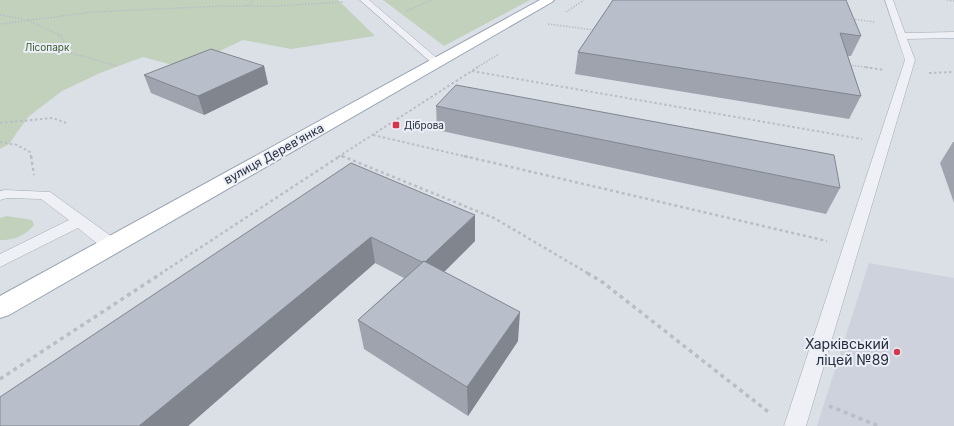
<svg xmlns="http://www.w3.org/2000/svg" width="954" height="426" font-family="Inter,sans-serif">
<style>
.built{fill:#cdd2dc}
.green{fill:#c1d1bc}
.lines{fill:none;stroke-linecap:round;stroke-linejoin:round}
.service-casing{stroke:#a4aab4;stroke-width:1}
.primary-casing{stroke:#9aa3b3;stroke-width:2}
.path-far3{stroke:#b9bdc5;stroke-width:1.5;stroke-dasharray:1.5 1.5;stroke-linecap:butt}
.path-far2{stroke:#b9bdc5;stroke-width:2;stroke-dasharray:2.5 2.5;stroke-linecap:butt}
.path-far1{stroke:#b9bdc5;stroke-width:2.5;stroke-dasharray:3 3;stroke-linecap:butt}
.path{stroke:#b9bdc5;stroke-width:3.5;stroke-dasharray:4 4;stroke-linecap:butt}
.service{fill:#eef0f5;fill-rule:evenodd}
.primary{fill:#fff;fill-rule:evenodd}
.wall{fill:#9ea3ae}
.shaded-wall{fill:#81858d}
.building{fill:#b8beca;stroke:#81858d}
.poi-dot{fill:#d63649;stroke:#ebeef5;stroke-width:1.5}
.labels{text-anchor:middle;stroke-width:4;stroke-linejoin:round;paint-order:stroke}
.far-park-label{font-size:10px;fill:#375a31;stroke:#ebeef5}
.far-poi-label{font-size:10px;fill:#242d3e;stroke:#ebeef5;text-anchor:start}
.street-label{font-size:12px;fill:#242d3e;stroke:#ebeef5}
.near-poi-label{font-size:14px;fill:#242d3e;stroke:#ebeef5;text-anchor:end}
</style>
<rect width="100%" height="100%" fill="#dbe0e7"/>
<!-- built -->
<path class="built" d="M869,263L954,278V426H817Z"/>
<!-- green -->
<path class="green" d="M0,0H338L375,36L291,49L243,40L184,68L143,57L100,73L62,91L28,117L9,144L0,149Z
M383,0H530L444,46Z
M7,216L32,220L34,225C27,235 13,241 0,240V218Z"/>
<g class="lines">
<!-- service casing -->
<g class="service-casing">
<path id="service" d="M360,0H369L439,60L441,62L439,64H433Z
M885,0H893L905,33L954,32V38L907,39L915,60L806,426H784L905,60Z
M5,190L50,192L118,241L120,245L118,249C104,253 89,236 78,228L0,267V254L69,220L41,199L7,198L0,200V191Z"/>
</g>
<!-- primary casing -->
<g class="primary-casing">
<path id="primary" d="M540,0H554L552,2L9,315L0,318V296Z"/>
</g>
<!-- path-far3 -->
<path class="path-far3" d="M947,0L954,1
M247,6L254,0
M406,11L432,0
M566,12L584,0
M0,15L23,19
M852,19L875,22
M28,20L61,36L68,52L117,66
M0,24L93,12L223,6H275L344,2
M548,24L594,30
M849,65L872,68
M476,68L499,54"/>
<!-- path-far2 -->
<path class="path-far2" d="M865,67L884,70
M472,71L862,139
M929,73L954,72
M0,123L53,118L66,123
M373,135L468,157
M0,142L17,145L30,152L31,157
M341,156L344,157
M338,157L478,67"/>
<!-- path-far1 -->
<path class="path-far1" d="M31,156L34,175
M342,156L494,218L589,274
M464,156L827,241
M160,274L340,156"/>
<!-- path -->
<path class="path" d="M587,273L601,281L771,414
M0,379L162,273
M829,406L879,426"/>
<!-- service -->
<use href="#service" class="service"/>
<!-- primary -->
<use href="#primary" class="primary"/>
</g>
<!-- wall -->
<path class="wall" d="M613,0L861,36L851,56H848L861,96L849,119L575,74L578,52Z
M264,66L268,84L204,115L151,93L144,75Z
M436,106L840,188L826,214L437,130Z
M953,142H954V203L940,163Z
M351,163L475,241L444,272L518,341L468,416L364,349L358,320L404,278L375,263L188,426H0Z"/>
<!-- shaded-wall -->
<path class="shaded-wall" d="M264,66L268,84L204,115L198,96Z
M475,215V241L426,290L424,263Z
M371,237L375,263L188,426H139Z
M520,312L518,341L468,416L467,387Z"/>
<!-- building -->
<path class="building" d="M613,0H846L861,36L840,33L861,96L578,52Z
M211,49L264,66L198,96L144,75Z
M456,85L834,155L840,188L436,106Z
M351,163L475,215L425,262L424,261L422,262L371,237L139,426H0V397Z
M424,261L520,312L467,387L358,320Z"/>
<!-- markers -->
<g class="poi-dot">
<rect x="392" y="121" width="8" height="8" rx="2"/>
<circle cx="897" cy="352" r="4"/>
</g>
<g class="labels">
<!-- far-park labels -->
<g class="far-park-label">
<text x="47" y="51">Лісопарк</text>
</g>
<!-- far-poi labels -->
<g class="far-poi-label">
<text x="404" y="129">Діброва</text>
</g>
<!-- street labels -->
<g class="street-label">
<text transform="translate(274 154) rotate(-29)" y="4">вулиця Дерев’янка</text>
</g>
<!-- near-poi labels -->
<g class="near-poi-label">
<text x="889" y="349">Харківський<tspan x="889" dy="16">ліцей №89</tspan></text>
</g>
</g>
</svg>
